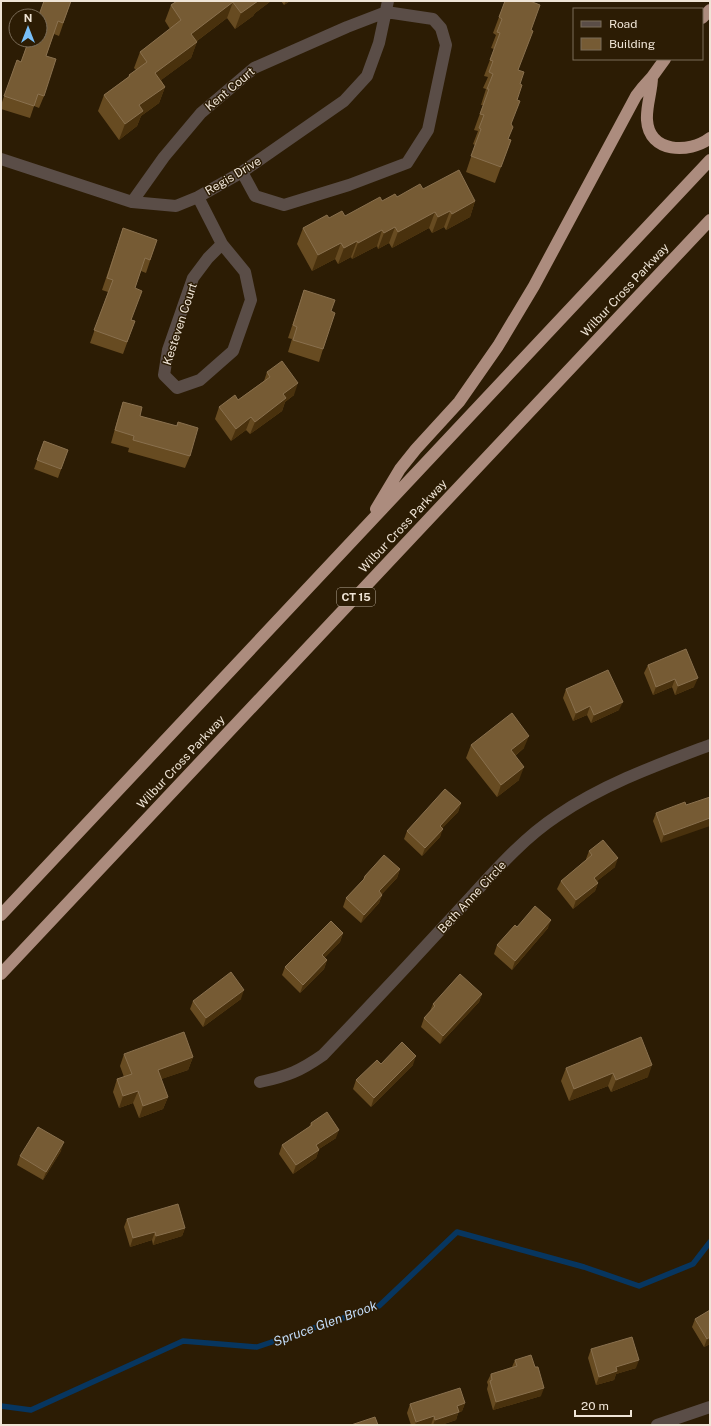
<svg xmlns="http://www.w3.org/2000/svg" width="711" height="1426" font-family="'Public Sans',sans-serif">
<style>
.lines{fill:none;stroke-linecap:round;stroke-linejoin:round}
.stream{stroke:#073660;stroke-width:5.5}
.minor{stroke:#5a4d47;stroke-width:12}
.highway{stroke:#ac8c7e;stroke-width:12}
.wall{fill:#674b21}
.shaded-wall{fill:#49310d}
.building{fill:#765b34;stroke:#89704e}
.labels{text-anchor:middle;stroke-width:3;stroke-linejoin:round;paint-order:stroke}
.shield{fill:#2c1c04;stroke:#b4a897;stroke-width:1}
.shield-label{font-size:11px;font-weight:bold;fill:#efe4d6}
.street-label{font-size:12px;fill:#efe4d6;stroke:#2c1c04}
.water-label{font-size:13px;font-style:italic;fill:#c2dbf7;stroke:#2c1c04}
</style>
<rect width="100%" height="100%" fill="#2c1c04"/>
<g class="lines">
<!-- stream -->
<path class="stream" d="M1,1406L31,1410L183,1341L257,1347L379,1306L457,1232L584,1267L639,1286L693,1264L710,1242"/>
<!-- minor -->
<path class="minor" d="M1,159L132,202L176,206L198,197L242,172L344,101L367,76L379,43L388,1
M198,197L222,244L245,272L251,300L233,351L200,380L177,388L164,375L168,350L193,278L208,258L222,244
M132,202L164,157L201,113L254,68L347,27L386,12L433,19L441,28L446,45L428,130L407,163L349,185L284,205L255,196L242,172
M260,1082C288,1076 300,1071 323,1055C368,1008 413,960 457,912C488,879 519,841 557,816C604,784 657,765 710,745
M657,1425L710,1407"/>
<!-- highway -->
<path class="highway" d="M702,18L710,10
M652,77C652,91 646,106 647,120C649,153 689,154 710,138
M376,509L400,469L416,449L459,402L498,346L534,286L636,96L643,87L652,77L665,59
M1,915L710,160
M1,974L710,220"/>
</g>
<!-- wall -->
<path class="wall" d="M71,1L59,36L54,34L46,56L44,96L39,108L34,106L30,118L1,109V105L17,60L21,62L26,47L21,45L23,40H40L39,15Z
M177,1H271L255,13L253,16L235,29L227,18L197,41L191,58L161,80L165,87L159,103L141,116L137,126L119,140L98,111L104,95L128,77L129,75L136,70L134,68L140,52L170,29L165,21L171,5Z
M281,1H290L284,5Z
M505,1L531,30L518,70L520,84L508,139L511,140L495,183L466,172L475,145L473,144L478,131L474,130L483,105H481L486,89L483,88L488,77L484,76L494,49L491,48L496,35L493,33Z
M423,189L475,201L470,217L446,230L444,227L432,233L429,228L392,248L389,243L378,249L377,246L352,259L351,257L338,264L335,259L312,271L297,244L303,228L329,218L345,216L382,201Z
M123,228L157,240L146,273L141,271L135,288L131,320L135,321L123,354L90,343L108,292L102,290Z
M304,290L331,311L323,349L319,362L288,352L292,339L288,338Z
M267,372L294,395L285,402L282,411L250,434L246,430L231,441L215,419L219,407L238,400L264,381Z
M123,402L140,416L176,426L178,422L190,456L185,468L128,452L129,448L111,443L119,414Z
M44,441L68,450L58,478L34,469Z
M648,665L694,687L675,695L672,687L653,695L644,673Z
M566,689L619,710L591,723L587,715L573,721L563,698Z
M471,745L524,748L515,756L519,780L497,797L466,758Z
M461,803L458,812L442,828L440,837L422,856L404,839L407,831Z
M686,805L661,843L653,821L656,813Z
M589,851L615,867L597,881L598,883L595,891L573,909L557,889L561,881L586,860V859Z
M400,869L397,878L382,894V895L379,903L361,923L343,907L346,898L363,880L365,876Z
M517,927L548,928L512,970L494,954L497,945Z
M343,933L340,942L324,958L327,960L324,969L300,993L282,975L285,967Z
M482,994L479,1002L440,1044L421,1027L424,1018L430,1011L433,1004Z
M241,999L203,1027L190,1009L193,1001Z
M124,1054L193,1057L188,1070L161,1079L168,1097L163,1109L139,1118L133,1103L119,1108L113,1092L117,1079L124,1077L120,1066Z
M381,1064L413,1065L371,1107L353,1089L356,1080Z
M566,1068L648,1077L611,1092L608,1086L569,1101L561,1081Z
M311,1123L336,1138L319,1149L316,1158L293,1174L279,1154L282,1145L309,1127Z
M61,1151L43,1180L17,1165L20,1156Z
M127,1219L185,1228L182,1236L153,1245L152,1240L130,1247L124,1227Z
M710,1310V1344L704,1347L692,1327L695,1319Z
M591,1349L636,1368L616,1374L614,1380L596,1385L588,1358Z
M515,1360L541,1396L493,1410L487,1389L488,1385L487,1382L491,1374L512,1367Z
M465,1403L462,1411L458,1413L456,1420L441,1425H411L407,1413L410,1404Z"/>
<!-- shaded-wall -->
<path class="shaded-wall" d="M257,1H271L255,13L253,16L235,29L241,13Z
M286,1H290L284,5Z
M233,2L227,18L185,50L191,34Z
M197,42L191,58L149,89L155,73Z
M165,87L159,103L141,116L137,126L119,140L125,124L139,105Z
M475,201L470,217L446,230L452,214Z
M450,211L444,227L432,233L438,217Z
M435,212L429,228L392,248L398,232Z
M395,227L389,243L378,249L384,233Z
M382,230L377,246L352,259L358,243Z
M357,241L351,257L338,264L344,248Z
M341,243L335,259L312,271L318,255Z
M298,383L294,395L285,402L282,411L250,434L255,422L283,394Z
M251,417L246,430L231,441L236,429Z
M698,678L694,687L675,695L678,686Z
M675,679L672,687L653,695L656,687Z
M623,702L619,710L591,723L594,715Z
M590,706L587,715L573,721L576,713Z
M529,736L524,748L506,763L511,750Z
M524,767L519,780L497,797L501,785Z
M461,803L458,812L437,834L440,826Z
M710,818V826L661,843L664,835Z
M443,829L440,837L422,856L425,848Z
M618,858L615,867L591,886L594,878Z
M400,869L397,878L376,900L379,891Z
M598,883L595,891L573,909L576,900Z
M382,895L379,903L361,923L364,915Z
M551,920L548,928L512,970L515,961Z
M343,933L340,942L319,964L322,955Z
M327,960L324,969L300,993L303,985Z
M244,990L241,999L203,1027L206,1018Z
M482,994L479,1002L440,1044L443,1036Z
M416,1056L413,1065L371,1107L374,1098Z
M193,1057L188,1070L153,1082L158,1070Z
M652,1065L648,1077L611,1092L616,1080Z
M613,1073L608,1086L569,1101L574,1089Z
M138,1091L133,1103L119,1108L123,1096Z
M168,1097L163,1109L139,1118L143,1106Z
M339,1130L336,1138L313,1153L316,1145Z
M64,1142L61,1151L43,1180L46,1172Z
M319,1150L316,1158L293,1174L296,1165Z
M185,1228L182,1236L153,1245L156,1236Z
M155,1232L152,1240L130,1247L133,1238Z
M710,1337V1344L704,1347L707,1339Z
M639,1360L636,1368L616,1374L614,1380L596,1385L599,1377L616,1367Z
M544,1388L541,1396L493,1410L496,1402Z
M465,1403L462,1411L458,1413L456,1420L441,1425H433L435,1420L457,1406Z
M434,1416L431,1425H415L416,1422Z"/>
<!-- building -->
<path class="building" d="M44,1H71L63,23L58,21L46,56L56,59L44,96L38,94L34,106L4,96L17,60L21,62L29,40H40V16H31L33,12L39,15Z
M177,1H232L233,2L191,34L197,42L155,73L165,87L139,105L143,111L125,124L104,95L130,76L129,75L147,62L140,52L181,20L171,5Z
M232,1H258L241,13Z
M505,1H530L540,5L531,30L533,31L518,70L524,72L520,84L522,85L517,100L520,101L511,124L513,127L508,139L511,140L501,167L471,156L481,129L479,128L484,115L480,114L489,89H487L493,74L489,72L493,61L490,60L500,33L497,32L502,19L499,17Z
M459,170L475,201L452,214L450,211L438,217L435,212L398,232L395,227L384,233L382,230L358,243L357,241L344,248L341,243L318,255L303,228L327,215L329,218L342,211L345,216L380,197L382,201L395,194L397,197L420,184L423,189Z
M123,228L157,240L150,260L145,258L135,288L142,291L131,320L135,321L127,342L94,330L113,280L107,278Z
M304,290L335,300L331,311L335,313L323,349L293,340L297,327L293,325Z
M282,361L298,383L283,394L286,398L255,422L251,417L236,429L219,407L235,395L238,400L270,377L267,372Z
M123,402L142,407L140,416L177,426L178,422L198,428L190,456L133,440L134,436L115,430Z
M44,441L68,450L61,469L37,460Z
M686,649L698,678L678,686L675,679L656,687L648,665Z
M608,670L623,702L594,715L590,706L576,713L566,689Z
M512,713L529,736L511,750L524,767L501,785L471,745Z
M445,789L461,803L440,826L443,829L425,848L407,831Z
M710,797V818L664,835L656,813L685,802L686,805Z
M603,840L618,858L594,878L598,883L576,900L561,881L592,855L589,851Z
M384,855L400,869L379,891L382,895L364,915L346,898L364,879L365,876Z
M535,906L551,920L515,961L497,945L515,925L517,927Z
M331,921L343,933L322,955L327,960L303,985L285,967Z
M231,972L244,990L206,1018L193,1001Z
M460,974L482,994L443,1036L424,1018L435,1006L433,1004Z
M184,1032L193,1057L158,1070L168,1097L143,1106L138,1091L123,1096L117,1079L132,1074L124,1054Z
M641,1037L652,1065L616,1080L613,1073L574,1089L566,1068Z
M402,1042L416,1056L374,1098L356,1080L377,1060L381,1064Z
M327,1112L339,1130L316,1145L319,1150L296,1165L282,1145L312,1125L311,1123Z
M38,1127L64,1142L46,1172L20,1156Z
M178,1204L185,1228L156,1236L155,1232L133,1238L127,1219Z
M710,1310V1337L707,1339L695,1319Z
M632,1337L639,1360L616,1367L617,1371L599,1377L591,1349Z
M531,1355L535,1367H538L544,1388L496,1402L490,1381L492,1380L491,1374L517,1366L515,1360Z
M460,1388L465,1403L457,1406L459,1412L435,1420L434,1416L416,1422L410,1404Z
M375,1417L378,1425H351Z"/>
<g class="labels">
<!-- shield labels -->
<rect class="shield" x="337" y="588" width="38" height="18" rx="3"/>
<g class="shield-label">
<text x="356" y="601">CT 15</text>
</g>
<!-- street labels -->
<g class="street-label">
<text transform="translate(230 89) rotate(-40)" y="4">Kent Court</text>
<text transform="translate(233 176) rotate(-31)" y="4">Regis Drive</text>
<text transform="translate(625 290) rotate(-47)" y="4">Wilbur Cross Parkway</text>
<text transform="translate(180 324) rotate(-72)" y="4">Kesteven Court</text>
<text transform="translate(403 526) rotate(-47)" y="4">Wilbur Cross Parkway</text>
<text transform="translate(181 762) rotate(-47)" y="4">Wilbur Cross Parkway</text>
<text transform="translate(472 897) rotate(-47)" y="4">Beth Anne Circle</text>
</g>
<!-- water labels -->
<g class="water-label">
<text transform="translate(325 1323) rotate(-20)" y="5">Spruce Glen Brook</text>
</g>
</g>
<!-- border -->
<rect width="711" height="1426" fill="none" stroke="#efe4d6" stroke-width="4"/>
<!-- legend -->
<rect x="573" y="8" width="130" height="52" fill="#2c1c04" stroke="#7a6c58"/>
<rect x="581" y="21" width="20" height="6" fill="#5a4d47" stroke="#7a6c58"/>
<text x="609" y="28" font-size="12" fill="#efe4d6">Road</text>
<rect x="581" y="38" width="20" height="12" fill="#765b34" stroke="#7a6c58"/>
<text x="609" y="48" font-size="12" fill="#efe4d6">Building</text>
<!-- north arrow -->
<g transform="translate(28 28)"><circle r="19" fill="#2c1c04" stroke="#7a6c58"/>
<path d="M0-3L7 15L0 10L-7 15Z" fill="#78bff8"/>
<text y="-6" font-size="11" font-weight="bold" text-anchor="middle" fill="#efe4d6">N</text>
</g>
<!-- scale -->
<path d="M575 1410v6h56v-6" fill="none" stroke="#efe4d6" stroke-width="2"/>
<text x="581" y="1410" font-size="12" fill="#efe4d6" stroke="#2c1c04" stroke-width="3" paint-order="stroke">20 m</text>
</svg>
